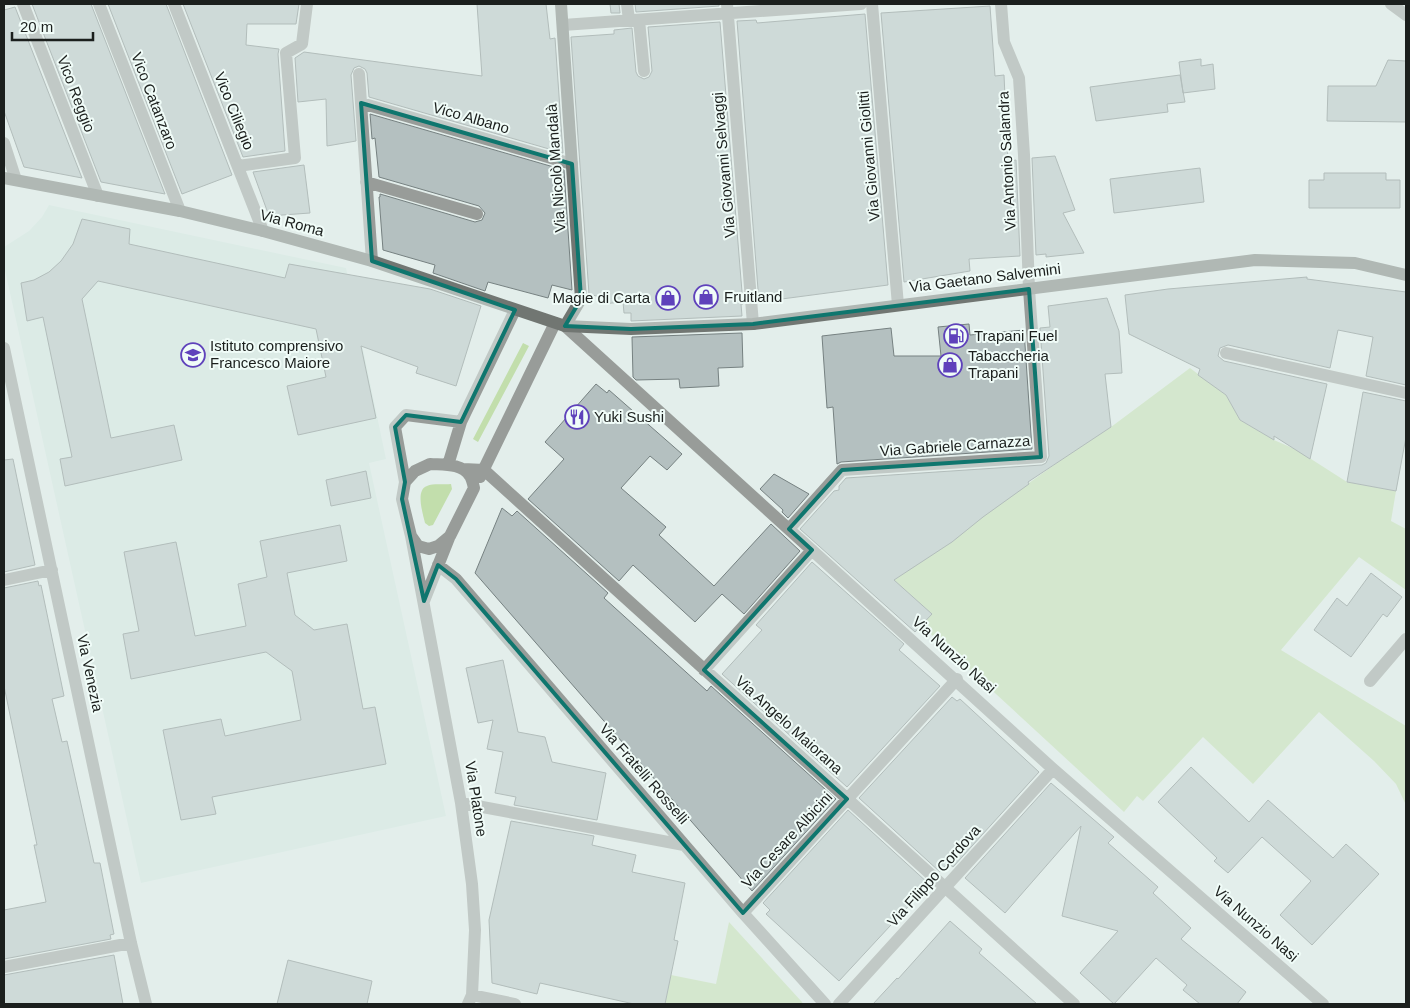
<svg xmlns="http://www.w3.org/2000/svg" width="1410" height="1008" font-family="Helvetica,sans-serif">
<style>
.built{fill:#d2e7e1}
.green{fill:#c2deac}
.building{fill:#b4c0c0;stroke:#768181}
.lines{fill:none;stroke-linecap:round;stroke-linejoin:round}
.street{stroke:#989c99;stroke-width:12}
.secondary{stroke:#717672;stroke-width:12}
.marked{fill:none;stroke:#0f766e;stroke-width:4;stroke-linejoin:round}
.labels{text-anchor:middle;stroke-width:4;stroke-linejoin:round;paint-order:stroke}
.street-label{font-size:15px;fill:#1b1f1d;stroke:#f0fcf8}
.poi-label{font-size:15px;fill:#1b1f1d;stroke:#f0fcf8;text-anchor:start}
</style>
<rect width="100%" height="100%" fill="#e3eeeb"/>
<!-- built -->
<path class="built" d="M49,205L346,268L386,459L369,463L446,816L141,883L4,266V247L29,231L42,217Z"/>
<!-- green -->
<path class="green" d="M523,343L529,346L478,442L473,439Z
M1190,368L1226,395L1240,420L1274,440L1297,450L1347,482L1396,491L1391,521L1406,529V590L1359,557L1281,650L1406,726V805L1396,784L1374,761L1319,712L1253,784L1203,737L1143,801L1137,796L1124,812L921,625L932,614L894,580L1061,460L1111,427Z
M451,484L452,489L433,525L429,526L425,523C423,514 415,490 427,486C433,483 444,485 451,484Z
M729,922L802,1002L803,1004H665L671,975L716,984Z"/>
<!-- building -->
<path class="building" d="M32,4H91L165,194L101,182Z
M108,4H166L232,175L182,194Z
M183,4H299L296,24H247L246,45L279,49L278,54L285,151L243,157Z
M477,4H546L550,39L555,38L563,153L369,97L367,73L365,69L359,66L354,68L351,75L356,141L327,146L326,99L298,102L295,58L304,52L482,76Z
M610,4H619L620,13H611Z
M635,4H719V6L636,12Z
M990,6L995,76L1004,75L1008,161L1016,160L1020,256L969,259L970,271L904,282L881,13Z
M15,7L82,178L24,167L4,111V10Z
M865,14L888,285L759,302L737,21L756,20L757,23Z
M720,22L743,304H741L742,316L631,321V313H624L623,302L601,304L600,297L589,294L571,37L614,34V30L632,28L636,72L638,76L644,79L649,77L652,71L648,27Z
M1201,59V66L1213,64L1215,89L1183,93L1179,62Z
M1388,60L1406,61V122L1327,121L1328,86H1376Z
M1180,75L1185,102L1167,104L1168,112L1096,121L1090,87Z
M370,114L564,170L572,290L552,285L548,298L488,282L485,291L433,273L435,265L383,250L379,197H380V194L475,222L482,220L485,213L479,206L379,177L375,138L372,139Z
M1055,156L1075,210L1063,213L1084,253L1046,257V254L1036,255L1032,158Z
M304,165L310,213L269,216L253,172Z
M1200,168L1204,202L1114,213L1110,179Z
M1324,173H1386V180H1400V208H1309V180H1324Z
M82,219L130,229L129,244L285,278L289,264L430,289L481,306L456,386L416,373L418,367L361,346L376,418L298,435L287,386L326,377L316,329L98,281L82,299L111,438L174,425L182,460L65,486L60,459L72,457L43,317L27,321L21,283L34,280L49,272L61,261L73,244Z
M1307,277V279L1406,292V385L1366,376L1373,337L1338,330L1330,368L1228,345L1220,348L1218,356L1224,361L1327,384L1310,459L1274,436V440L1240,420L1226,395L1198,375L1200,369L1129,334L1125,295L1168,289Z
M1107,298L1119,331L1122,373L1105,374L1111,427L1028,482L1029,484L983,517L952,542L894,580L932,614L915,632L800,529L834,491L839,490V486L846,478L1042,465L1046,463L1049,456L1040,328L1050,327L1048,306Z
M969,324L970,335L1024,330L1032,449L841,462L837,464L833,407L827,408L822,336L891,328L894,356H941L938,327Z
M742,333L743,367L718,368L719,386L680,388L679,379L636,380L633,377L632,337Z
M596,384L607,393L609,390L682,454L667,470L650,456L621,488L666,527L659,535L714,586L771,524L800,551L744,614L722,594L695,622L633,565L619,581L528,499L564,459L545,442Z
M1363,392L1406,401V437L1396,491L1347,482Z
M13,459L35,565L4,572V460Z
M366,471L371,498L331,506L326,480Z
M774,474L809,494L788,518L782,512L783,510L760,489Z
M502,508L512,516L517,511L608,593L604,598L707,691L711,686L836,799L752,891L475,573Z
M340,525L347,561L287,573L295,615L314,630L347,624L363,709L375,707L386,764L212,797L216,814L181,820L163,730L221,719L225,736L301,720L292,671L266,652L131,679L123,634L139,631L124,552L176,542L195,636L246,626L238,584L267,577L260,541Z
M812,562L904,644L899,650L940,686L847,787L722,674L762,630L756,625Z
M1371,573L1402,597L1387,617L1383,614L1351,657L1314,630L1337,598L1347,606Z
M38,581L39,586L41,585L64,696L52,699L62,742L67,741L94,863H100L114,934L110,935L111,939L4,959V910L46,902L34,845H37L4,686V588Z
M503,660L518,732L545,737L552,762L606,773L597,820L514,805L516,797L495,793L503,752L487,749L493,720L478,723L466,668Z
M952,697L957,701L960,699L1039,772L953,867L948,863L940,872L859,798Z
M1191,767L1249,822L1268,800L1333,858L1346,844L1379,874L1312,945L1280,915L1311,881L1262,837L1228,873L1214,861L1217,858L1158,802Z
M1051,783L1114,837L1108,843L1158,887L1153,893L1191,928L1181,939L1246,992L1237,1004H1200L1183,990L1187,985L1156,958L1114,1004L1080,973L1118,931L1062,916L1081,826L1005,913L965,878Z
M848,810L929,884L839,981L766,914L770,910L763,903Z
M511,821L594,836L592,845L636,855L632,872L685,883L674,940L678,941L665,1004H634L540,983L537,994L492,983L489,920Z
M950,921L982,949L979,953L1037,1004H873L897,978L898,979Z
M114,955L123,1004H4V975Z
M288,960L372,981L367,1004H277Z"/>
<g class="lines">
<!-- street -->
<path class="street" d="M23,4L98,196
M99,4L180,211
M174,4L263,231
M627,4L629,20
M727,4L753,324
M872,4L898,305
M1391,4L1406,15
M639,20L644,71
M563,25L861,4
M359,74L372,261
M361,103L572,164
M4,143L16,180
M238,166L295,158L286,53L302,44L307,4
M366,182L477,214
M565,326L1053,769L1323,1004
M4,348L131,943L146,1004
M1226,353L1406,393
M430,464C443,465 462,463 470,476C472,479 473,484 474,488L450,536L438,546L429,549L418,546L411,536L402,499L405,482L415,471Z
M448,465L461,422L515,310
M463,469L484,470L1074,1004
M480,477L555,323
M405,482L395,427L406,415L461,422
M789,529L842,470L1041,457L1029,289L1024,155L1019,78L1004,42L1001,4
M411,536L461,803L472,884L475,930L472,995L468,1004
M438,565L456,579L743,913L825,1004
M4,580L52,570
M424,601L449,538
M704,670L812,550
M1370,681L1406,639
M461,803L684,845
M743,913L957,679
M4,967L131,943
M472,995L515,1004
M839,1004L1053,769"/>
<!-- secondary -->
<path class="secondary" d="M561,4L581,299L565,326
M4,178L180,211L263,231L372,261L565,326L631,329L753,324L1255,260L1355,263L1406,275"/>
</g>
<!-- marked area -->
<path d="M0 0H1410V1008H0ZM361,103L572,164L581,299L565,326L631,329L753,324L1029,289L1041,457L842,470L789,529L812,550L704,670L847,799L743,913L456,579L438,565L424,601L402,499L405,482L395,427L406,415L461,422L515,310L372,261Z" fill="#e3eeeb" fill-opacity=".55" fill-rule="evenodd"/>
<path class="marked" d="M361,103L572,164L581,299L565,326L631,329L753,324L1029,289L1041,457L842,470L789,529L812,550L704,670L847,799L743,913L456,579L438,565L424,601L402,499L405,482L395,427L406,415L461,422L515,310L372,261Z"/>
<!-- icons -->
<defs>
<g id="shop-ring" transform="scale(1.25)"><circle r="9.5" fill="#f0fcf8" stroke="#5f42bb" stroke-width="1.5"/><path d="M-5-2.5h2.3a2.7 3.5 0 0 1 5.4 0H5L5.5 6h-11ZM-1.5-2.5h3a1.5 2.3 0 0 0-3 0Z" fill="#5f42bb"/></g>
<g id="fuel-ring" transform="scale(1.25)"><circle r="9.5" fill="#f0fcf8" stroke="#5f42bb" stroke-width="1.5"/><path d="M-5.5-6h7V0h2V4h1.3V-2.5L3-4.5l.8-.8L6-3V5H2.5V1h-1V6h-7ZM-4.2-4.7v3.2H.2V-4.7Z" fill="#5f42bb"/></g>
<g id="school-ring" transform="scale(1.25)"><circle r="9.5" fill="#f0fcf8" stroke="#5f42bb" stroke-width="1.5"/><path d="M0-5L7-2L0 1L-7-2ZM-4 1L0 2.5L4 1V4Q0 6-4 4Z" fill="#5f42bb"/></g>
<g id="restaurant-ring" transform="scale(1.25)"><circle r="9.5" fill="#f0fcf8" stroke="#5f42bb" stroke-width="1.5"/><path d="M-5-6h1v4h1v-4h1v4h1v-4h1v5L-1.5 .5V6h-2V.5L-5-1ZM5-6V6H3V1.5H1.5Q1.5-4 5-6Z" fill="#5f42bb"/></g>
</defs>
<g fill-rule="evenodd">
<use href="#shop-ring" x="706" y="297"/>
<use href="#shop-ring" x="668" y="298"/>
<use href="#fuel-ring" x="956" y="336"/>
<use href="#school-ring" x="193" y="355"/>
<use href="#shop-ring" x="950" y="365"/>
<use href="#restaurant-ring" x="577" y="417"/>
</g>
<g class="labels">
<!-- street labels -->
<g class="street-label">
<text transform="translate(76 94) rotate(69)" y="5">Vico Reggio</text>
<text transform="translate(154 101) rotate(69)" y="5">Vico Catanzaro</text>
<text transform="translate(234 111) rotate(68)" y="5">Vico Ciliegio</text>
<text transform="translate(471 118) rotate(16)" y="5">Vico Albano</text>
<text transform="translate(869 156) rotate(-95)" y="5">Via Giovanni Giolitti</text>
<text transform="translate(1007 161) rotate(-93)" y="5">Via Antonio Salandra</text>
<text transform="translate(724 165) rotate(-95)" y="5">Via Giovanni Selvaggi</text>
<text transform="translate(556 168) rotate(-94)" y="5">Via Nicolò Mandalà</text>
<text transform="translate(292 223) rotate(15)" y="5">Via Roma</text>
<text transform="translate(985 278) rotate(-7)" y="5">Via Gaetano Salvemini</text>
<text transform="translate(955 446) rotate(-4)" y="5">Via Gabriele Carnazza</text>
<text transform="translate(954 655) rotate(42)" y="5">Via Nunzio Nasi</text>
<text transform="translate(90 673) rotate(78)" y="5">Via Venezia</text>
<text transform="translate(789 725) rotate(42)" y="5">Via Angelo Maiorana</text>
<text transform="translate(644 774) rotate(49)" y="5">Via Fratelli Rosselli</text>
<text transform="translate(476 799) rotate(81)" y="5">Via Platone</text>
<text transform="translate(787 840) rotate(-47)" y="5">Via Cesare Albicini</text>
<text transform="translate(934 876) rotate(-48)" y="5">Via Filippo Cordova</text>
<text transform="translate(1256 924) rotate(41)" y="5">Via Nunzio Nasi</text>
</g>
<!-- poi labels -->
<g class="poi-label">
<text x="724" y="302">Fruitland</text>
<text x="650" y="303" text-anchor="end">Magie di Carta</text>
<text x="974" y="341">Trapani Fuel</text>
<text x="210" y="351">Istituto comprensivo<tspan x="210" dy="17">Francesco Maiore</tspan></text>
<text x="968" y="361">Tabaccheria<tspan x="968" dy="17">Trapani</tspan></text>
<text x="594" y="422">Yuki Sushi</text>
</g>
</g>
<!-- border -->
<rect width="1410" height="1008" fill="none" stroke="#1b1f1d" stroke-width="10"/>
<!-- scale -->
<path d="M12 32v8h81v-8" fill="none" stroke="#1b1f1d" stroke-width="2.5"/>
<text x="20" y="32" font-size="15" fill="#1b1f1d" stroke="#f0fcf8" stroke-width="4" paint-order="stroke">20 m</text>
</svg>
